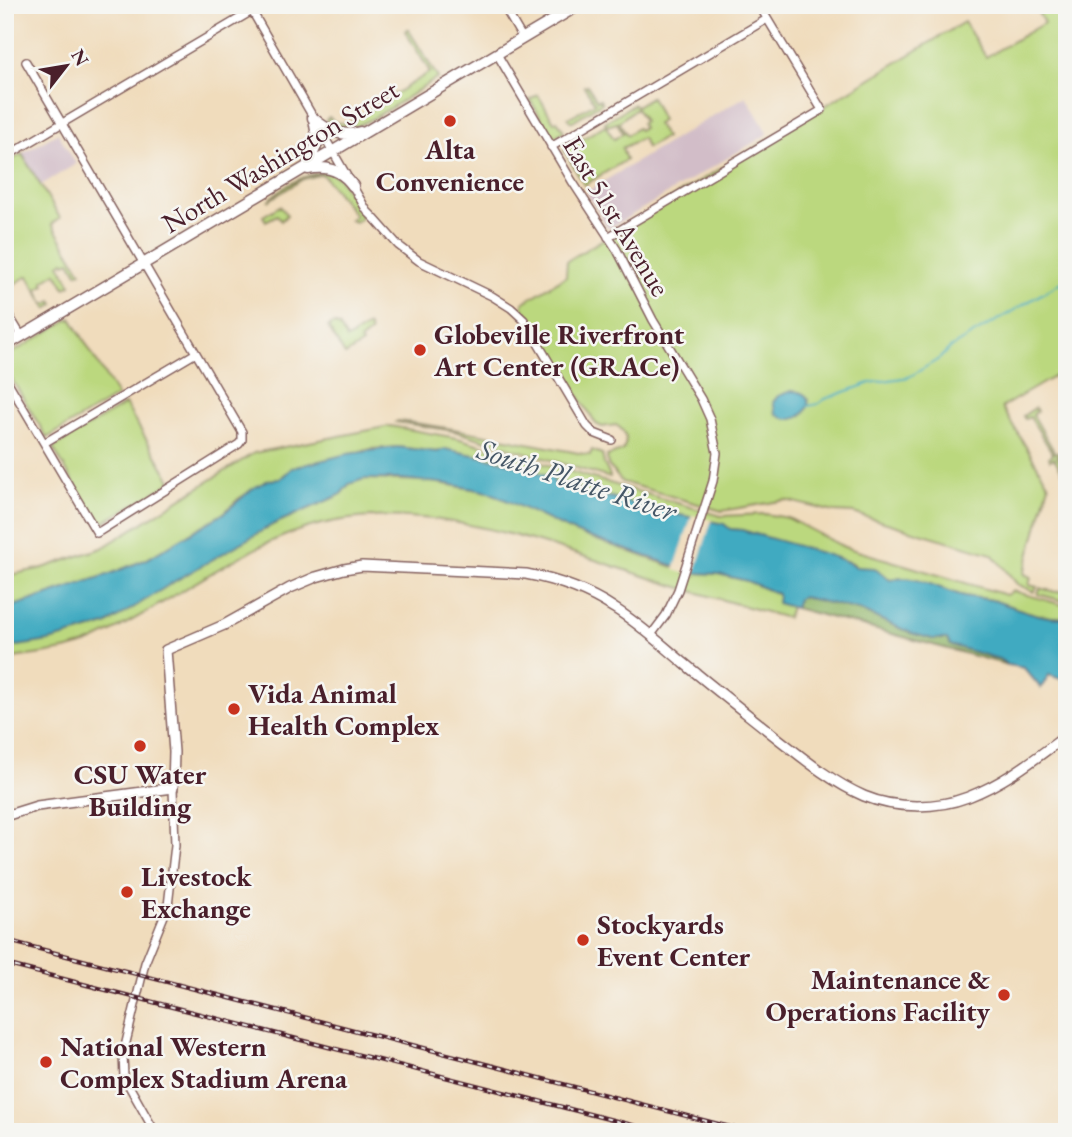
<svg xmlns="http://www.w3.org/2000/svg" width="1072" height="1137" font-family="'EB Garamond',serif">
<style>
.industrial{fill:#d2bdc8}
.green{fill:#bbd87e;stroke:#827c54;stroke-width:2;fill-rule:evenodd}
.forest{fill:#94b86d;stroke:#6f6c4c;stroke-width:2}
.water{fill:#41aac1;stroke:#466476;stroke-width:2}
.pier{fill:#f0dcbc}
.lines{fill:none;stroke-linecap:round;stroke-linejoin:round}
.stream{stroke:#41aac1;stroke-width:2}
.minor-casing{stroke:#84615e;stroke-width:10}
.tertiary-casing{stroke:#84615e;stroke-width:12}
.secondary-casing{stroke:#84615e;stroke-width:13}
.minor{stroke:#fff;stroke-width:7}
.tertiary{stroke:#fff;stroke-width:9}
.secondary{stroke:#fff;stroke-width:10}
.rail-casing{stroke:#4a1f2b;stroke-width:4.5}
.rail{stroke:#f6f6f2;stroke-width:2;stroke-dasharray:5;stroke-linecap:butt}
.poi-dot{fill:#c8321e;stroke:#f6f6f2;stroke-width:2.5}
.labels{text-anchor:middle;stroke-width:5;stroke-linejoin:round;paint-order:stroke}
.poi-label{font-size:28px;font-weight:bold;fill:#4a1f2b;stroke:#f6f6f2;text-anchor:start}
.street-label{font-size:28px;fill:#4a1f2b;stroke:#f6f6f2}
.water-label{font-size:30px;font-style:italic;fill:#465767;stroke:#f6f6f2}
</style>
<rect width="100%" height="100%" fill="#f6f6f2"/>
<filter id="ink" filterUnits="userSpaceOnUse"><feTurbulence type="fractalNoise" baseFrequency=".0143" numOctaves="2"/><feDisplacementMap in="SourceGraphic" scale="14" xChannelSelector="R" yChannelSelector="G"/><feConvolveMatrix kernelMatrix="1 2 1 2 8 2 1 2 1" color-interpolation-filters="sRGB"/></filter>
<filter id="wash" filterUnits="userSpaceOnUse"><feTurbulence type="fractalNoise" baseFrequency=".00686" numOctaves="4" result="noise"/><feDisplacementMap in="SourceGraphic" scale="28" xChannelSelector="R" yChannelSelector="G"/><feGaussianBlur stdDeviation="1.57" result="paint"/><feColorMatrix in="noise" values="0 0 0 0 0 0 0 0 0 0 0 0 0 0 0 0 0 1.4 0 .05"/><feComposite in="paint" operator="in"/></filter>
<g filter="url(#wash)">
<rect width="100%" height="100%" fill="#f0dcbc"/>
<!-- industrial -->
<path class="industrial" d="M746,96L768,134L608,229L586,192Z
M58,133L76,164L41,185L22,154Z"/>
<!-- green -->
<path class="green" d="M1034,5H1067V369L1002,407L1049,485L1024,574L1031,577L1029,585L1037,587L1034,592L1017,584L992,554L853,513L834,512L786,500L722,511L622,482L608,465L607,456L622,451C629,441 626,431 616,425L602,427L596,424L523,308V303L566,276L567,261L964,22L986,57L1044,23Z
M408,29L438,78C417,90 367,127 345,129C337,129 331,126 326,120L329,117L335,122L347,124L430,72L405,31Z
M587,85L597,100L600,99L602,103L571,122L568,118L595,103L584,86Z
M538,95L554,122L557,121L564,131L553,138L530,100Z
M651,97L662,120L657,124L665,137L647,148L642,138L622,148L626,160L584,185L564,150L605,125L614,139L623,133L617,123L607,126L605,122L634,104L636,106ZM636,108L644,121L641,123L643,128L639,130L637,128L627,135L619,122Z
M22,154L60,218L52,224L81,272L77,273L70,261L65,263L64,261L60,264L71,285L65,288L56,273L43,281L45,285L37,289L45,305L52,301L54,304L47,309L28,276L5,289V164Z
M327,172L338,177L361,213L360,219L355,222L350,220L355,215L322,174L303,179L268,201C282,186 307,173 327,172Z
M280,206L287,215L281,221L277,215L266,221L263,216Z
M71,318L117,396L47,438L5,368V357Z
M333,324L339,326L347,339L368,326L371,332L360,341L362,344L345,355L328,327Z
M125,404L172,482L99,525L53,448Z
M1035,408L1037,411L1033,415L1055,453L1060,451L1061,453L1057,456L1067,472V479L1054,458L1050,460L1049,457L1053,454L1030,417L1025,419L1023,416Z
M398,421C463,428 526,444 590,455L592,450L602,454L604,464L610,476V478L454,431L396,422Z
M390,426L457,438L721,516L765,514L788,518L844,547L1006,595L1013,591L1067,606V617C1040,619 1018,608 992,600C983,598 974,598 965,596C938,590 918,573 890,580L880,572L856,567L853,563L742,530L730,529L723,524L650,509L611,497H594L573,485L556,486L552,477L503,461L445,449L437,452L397,447L371,449L292,468L280,479L268,480L238,499L224,513L147,559L110,574L5,609V576L43,568L102,548L254,453Z
M364,479L427,481L489,492L574,532L673,567L696,573L718,574L747,581L778,594V603L791,607L787,618C741,605 695,593 650,578C534,541 404,487 284,536C217,563 159,610 93,641C69,652 32,655 5,659V647L77,633L106,625L175,581L274,524L340,495L349,484Z
M1040,588L1055,592L1067,590V602L1038,594Z"/>
<!-- forest -->
<path class="forest" d="M803,597L859,610L911,633L932,639H947L950,645L999,659L1008,665L795,608L798,598Z"/>
<!-- water -->
<path class="water" d="M791,391C825,391 803,433 776,414L773,402L778,396Z
M397,447L437,452L445,449L503,461L552,477L556,486L561,487L564,483L594,497H611L650,509L724,524L730,529L742,530C759,536 849,558 856,567L874,568L890,580C918,573 938,590 965,596C974,598 983,598 992,600C1018,608 1040,619 1067,618V681L1049,675L1041,688L1024,668L1008,665L999,659L950,645L947,639H932L911,633L859,610L803,597L798,599L795,608L777,603L778,594L747,581L718,574L696,573L574,532L489,492L448,484L402,479H364L349,484L340,495L274,524L175,581L106,625L49,641L5,648V609L110,574L147,559L224,513L252,489L268,480L280,479L292,468L347,454Z"/>
<!-- pier -->
<path class="pier" d="M692,515L712,520L694,576L674,570Z"/>
<g class="lines">
<!-- stream -->
<path class="stream" d="M808,406L818,404L825,399L870,383L909,377L939,359L950,348L1067,279"/>
</g>
</g>
<g filter="url(#ink)">
<g class="lines">
<!-- minor casing -->
<g class="minor-casing">
<path id="minor" d="M503,5L523,39
M497,54L572,181L617,250L653,320L701,399L710,419L717,453L713,481L678,590L666,615L651,635
M551,147L767,19
M5,157L252,11L367,211L374,218L398,245L419,261L492,296L511,308L524,320L587,426L594,433L612,440
M608,237L822,110L759,5
M5,309L22,337
M5,377L97,533L239,444L242,440V432L26,62
M44,443L196,353
M155,1132L124,1077L123,1055L145,963L168,906L175,845L173,788"/>
</g>
<!-- tertiary casing -->
<g class="tertiary-casing">
<path id="tertiary" d="M5,816L37,806L173,788L174,752L166,650L224,625L290,588L316,577L344,569L362,566L526,574C558,580 587,590 614,608C640,624 662,645 685,664C715,689 746,713 776,737C804,759 832,782 864,796C895,809 937,809 968,797C1005,783 1036,758 1067,735"/>
</g>
<!-- secondary casing -->
<g class="secondary-casing">
<path id="secondary" d="M313,118C327,131 341,137 360,132
M308,164L318,142L314,119
M308,169C326,165 342,170 353,186
M5,346L579,5"/>
</g>
<!-- minor -->
<use href="#minor" class="minor"/>
<!-- tertiary -->
<use href="#tertiary" class="tertiary"/>
<!-- secondary -->
<use href="#secondary" class="secondary"/>
<!-- rail casing -->
<g class="rail-casing">
<path id="rail" d="M5,940L749,1132
M5,964L659,1132"/>
</g>
<!-- rail -->
<use href="#rail" class="rail"/>
</g>
</g>
<!-- markers -->
<g class="poi-dot">
<circle cx="450" cy="121" r="7"/>
<circle cx="420" cy="350" r="7"/>
<circle cx="234" cy="709" r="7"/>
<circle cx="140" cy="746" r="7"/>
<circle cx="127" cy="892" r="7"/>
<circle cx="583" cy="940" r="7"/>
<circle cx="1004" cy="995" r="7"/>
<circle cx="46" cy="1062" r="7"/>
</g>
<g class="labels">
<!-- poi labels -->
<g class="poi-label">
<text x="450" y="159" text-anchor="middle">Alta<tspan x="450" dy="32">Convenience</tspan></text>
<text x="434" y="344">Globeville Riverfront<tspan x="434" dy="32">Art Center (GRACe)</tspan></text>
<text x="248" y="703">Vida Animal<tspan x="248" dy="32">Health Complex</tspan></text>
<text x="140" y="784" text-anchor="middle">CSU Water<tspan x="140" dy="32">Building</tspan></text>
<text x="141" y="886">Livestock<tspan x="141" dy="32">Exchange</tspan></text>
<text x="597" y="934">Stockyards<tspan x="597" dy="32">Event Center</tspan></text>
<text x="990" y="989" text-anchor="end">Maintenance &amp;<tspan x="990" dy="32">Operations Facility</tspan></text>
<text x="60" y="1056">National Western<tspan x="60" dy="32">Complex Stadium Arena</tspan></text>
</g>
<!-- street labels -->
<g class="street-label">
<text transform="translate(280 156) rotate(-31)" y="10">North Washington Street</text>
<text transform="translate(617 216) rotate(59)" y="10">East 51st Avenue</text>
</g>
<!-- water labels -->
<g class="water-label">
<text transform="translate(577 480) rotate(18)" y="10">South Platte River</text>
</g>
</g>
<!-- margin -->
<rect width="1072" height="1137" fill="none" stroke="#f6f6f2" stroke-width="28"/>
<!-- north arrow -->
<g transform="translate(66 66) rotate(59)" stroke="#f6f6f2" stroke-width="5" paint-order="stroke">
<path d="M0-5L12 26L0 18L-12 26Z" fill="#4a1f2b"/>
<text y="-10" font-size="19" font-weight="bold" text-anchor="middle" fill="#4a1f2b">N</text>
</g>
</svg>
